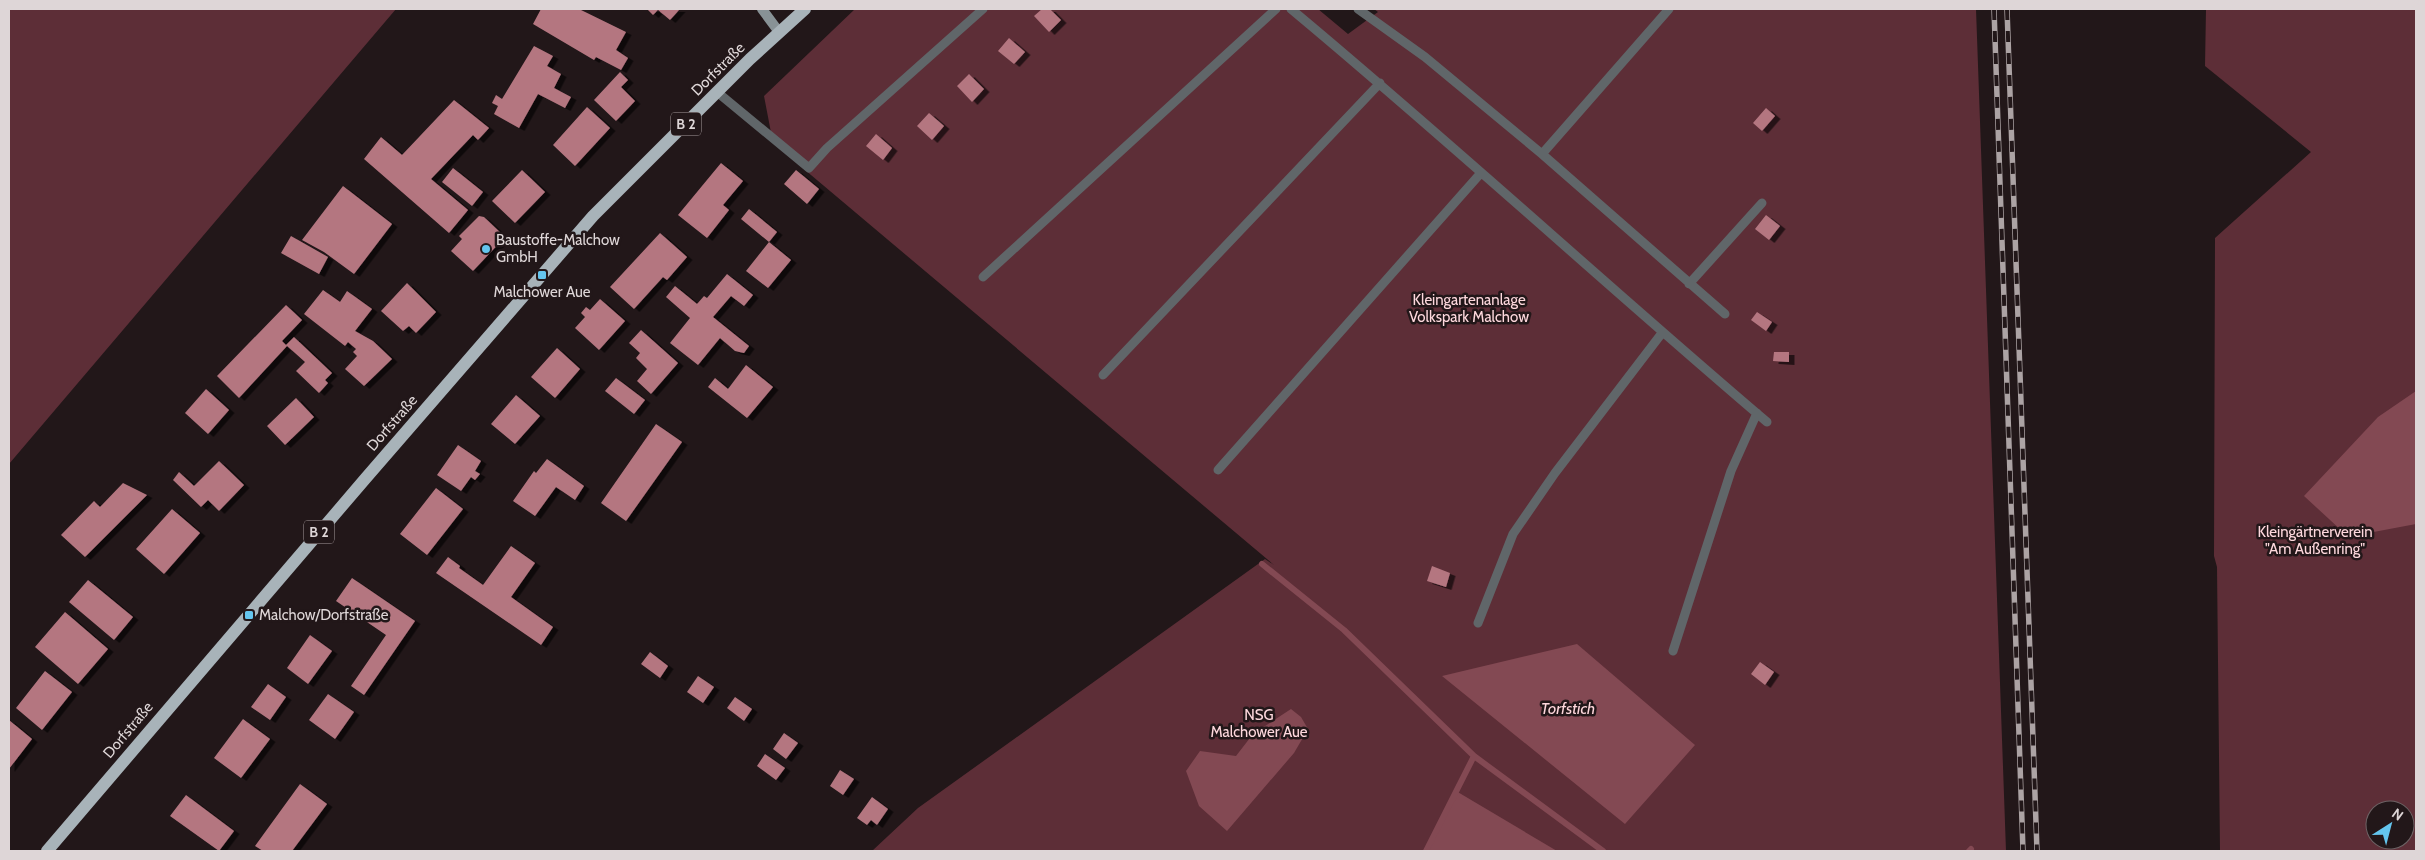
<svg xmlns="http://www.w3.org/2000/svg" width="2425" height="860" font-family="Cabin,sans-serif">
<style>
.green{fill:#5d2e37;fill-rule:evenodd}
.water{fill:#834953}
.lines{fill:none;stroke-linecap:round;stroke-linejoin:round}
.stream{stroke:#834953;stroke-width:6}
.building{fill:#b47680;filter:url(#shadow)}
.service{stroke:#606669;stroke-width:9}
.secondary{stroke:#889296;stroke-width:10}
.primary{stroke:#a8b3b9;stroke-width:12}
.rail-casing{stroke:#aca3a4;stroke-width:5.5}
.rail{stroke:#221719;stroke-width:4;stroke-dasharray:11;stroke-linecap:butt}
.poi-dot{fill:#64c5ee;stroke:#221719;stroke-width:2}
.labels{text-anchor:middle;stroke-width:5;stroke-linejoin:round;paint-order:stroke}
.shield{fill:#221719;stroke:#a69d9e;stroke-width:1}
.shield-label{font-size:14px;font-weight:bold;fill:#ded6d7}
.street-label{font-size:15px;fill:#ded6d7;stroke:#221719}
.poi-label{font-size:15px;fill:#ded6d7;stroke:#221719;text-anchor:start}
.park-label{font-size:15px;fill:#fed8dd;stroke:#221719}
.water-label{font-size:16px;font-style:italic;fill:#fed7dc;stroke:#221719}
</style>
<defs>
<filter id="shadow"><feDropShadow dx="5.5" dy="3" stdDeviation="0" flood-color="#0009"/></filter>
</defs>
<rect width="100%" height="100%" fill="#221719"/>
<!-- green -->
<path class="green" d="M9,9H396L9,464Z
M855,9H1318L1348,34L1378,12L1374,9H1976L2006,851H872L918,808L1265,559L1274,565L773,143L764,96Z
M2206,9H2416V851H2220L2217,567L2214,556L2215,238L2311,152L2205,66ZM2375,810H2405V840H2375Z"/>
<!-- water -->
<path class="water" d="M2416,391V524L2363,534L2342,531L2304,496L2378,417Z
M1577,644L1695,745L1625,824L1442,676Z
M1291,709L1301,717L1308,729L1294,753L1227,831L1199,806L1186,771L1200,751L1236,756L1253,734Z
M1456,791L1557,851H1426Z"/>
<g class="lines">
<!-- stream -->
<path class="stream" d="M1262,564L1344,630L1474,756L1603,851
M1426,851L1474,756
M1969,851L1971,849"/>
</g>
<!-- building -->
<path class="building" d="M541,9H579L626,32L616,50L628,58L621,70L596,57L594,60L533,24Z
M647,9H680L670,20L658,10L653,15Z
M1042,9H1050L1061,20L1049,32L1034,16Z
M1009,38L1025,52L1014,64L998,51Z
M534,46L553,56L547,66L561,74L554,88L571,97L565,108L538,94L519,128L494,114L498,106L492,103L496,95L502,99Z
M620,72L628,80L621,87L635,101L616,121L594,100Z
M969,74L984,89L972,102L957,86Z
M454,100L489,128L478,140L473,135L431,179L468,210L449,233L364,159L381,137L402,155Z
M587,107L610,128L575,166L553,145Z
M1766,108L1775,116L1762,131L1753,123Z
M929,113L944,126L932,140L917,126Z
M876,134L892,148L883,160L866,146Z
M721,163L743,181L723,205L729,210L707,238L678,215Z
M453,168L483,192L472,206L442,182Z
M522,170L545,192L515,223L492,201Z
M796,170L819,189L807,204L784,184Z
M343,186L392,224L354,274L324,252L302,240Z
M749,209L777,232L769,242L741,219Z
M1766,215L1780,226L1769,240L1755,229Z
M479,216L484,217L505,237L473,271L451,251L462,239L459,236Z
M660,233L687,257L667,280L663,277L634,309L610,287Z
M291,236L328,257L319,274L281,253Z
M769,242L791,260L768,288L746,271Z
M727,274L753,295L744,306L731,296L713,317L749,346L744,353L735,351L720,338L698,365L670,343L690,318L666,297L675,286L697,304L704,296L707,298Z
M407,283L436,312L416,333L409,326L403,331L381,311Z
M323,290L340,302L347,291L372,309L355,331L373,341L392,359L364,386L345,369L357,356L353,352L356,349L348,342L345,346L304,314Z
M600,299L625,321L599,350L575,328L585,317L581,313L586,307L590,310Z
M286,305L302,320L282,341L287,346L239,398L217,376Z
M1757,312L1772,322L1766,331L1751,320Z
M641,330L678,363L651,394L637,381L647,369L636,358L640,353L629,343Z
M294,337L332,373L325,380L328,383L319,393L296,371L305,362L286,345Z
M557,348L580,369L555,398L531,377Z
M1774,352H1789V362L1773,361Z
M746,365L773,387L747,418L708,387L715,378L728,389Z
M616,378L645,400L634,414L605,391Z
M206,389L229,410L208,434L185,413Z
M516,395L540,416L515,444L491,424Z
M296,398L314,417L285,445L267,426Z
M656,424L682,442L626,521L601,503Z
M458,445L481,461L475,471L480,474L475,480L471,477L461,491L437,475Z
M547,459L584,486L575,500L556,487L535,516L513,501L534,471L536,473Z
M219,461L244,485L219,511L208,500L201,507L173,480L179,472L194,486Z
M123,483L147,495L85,557L61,535L94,501L100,507Z
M436,488L463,509L427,555L400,534Z
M172,509L200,533L164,574L136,549Z
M511,546L535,563L511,597L553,627L541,645L436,573L448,557L460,566L459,568L483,585Z
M1432,566L1450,573L1446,587L1427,581Z
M352,578L415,621L364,695L351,686L386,635L336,601Z
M88,580L133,617L114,640L69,602Z
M65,612L108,649L78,684L35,647Z
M310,635L332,651L308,684L287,668Z
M650,652L668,666L660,678L641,664Z
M1760,662L1774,672L1765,685L1751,674Z
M45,671L72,692L42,730L16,708Z
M698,676L714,687L703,703L687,692Z
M268,684L286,697L270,720L251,707Z
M328,694L354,712L335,739L309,720Z
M735,697L752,709L744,721L727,708Z
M243,719L270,739L241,778L214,758Z
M9,720L32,739L9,769Z
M784,733L798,743L786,759L773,749Z
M765,754L785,768L776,780L757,766Z
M840,770L854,779L843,795L830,786Z
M300,784L327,804L292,851H263L255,846Z
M186,795L234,831L219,851L170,816Z
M872,797L888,809L877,825L871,820L867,825L857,818Z"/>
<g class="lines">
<!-- service -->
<path class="service" d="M1291,9C1452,143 1607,286 1767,422
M1358,9L1425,57L1542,154L1725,314
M717,92L809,168L827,148L983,9
M1542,154L1669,9
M983,277L1276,9
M1689,284L1762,203
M1103,375L1380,83
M1218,470L1480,174
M1478,623L1513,534L1555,473L1662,333
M1673,651L1731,471L1757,413"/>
<!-- secondary -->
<path class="secondary" d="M762,9L779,32"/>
<!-- primary -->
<path class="primary" d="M47,851L365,479L593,216L750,59L805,9"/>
<!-- rail casing -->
<g class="rail-casing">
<path id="rail" d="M1994,9L2023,851
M2007,9L2037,851"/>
</g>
<!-- rail -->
<use href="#rail" class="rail"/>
</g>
<!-- markers -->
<g class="poi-dot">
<circle cx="486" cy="249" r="5"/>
<rect x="537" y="270" width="10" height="10" rx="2.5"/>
<rect x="244" y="610" width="10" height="10" rx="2.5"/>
</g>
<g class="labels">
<!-- shield labels -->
<g class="shield">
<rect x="671" y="112.5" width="30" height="23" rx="4"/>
<rect x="304" y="520.5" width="30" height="23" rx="4"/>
</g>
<g class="shield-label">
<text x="686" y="129">B 2</text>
<text x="319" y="537">B 2</text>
</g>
<!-- street labels -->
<g class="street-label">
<text transform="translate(718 69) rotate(-45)" y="5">Dorfstraße</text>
<text transform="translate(392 423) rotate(-49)" y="5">Dorfstraße</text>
<text transform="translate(128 730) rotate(-50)" y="5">Dorfstraße</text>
</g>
<!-- poi labels -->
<g class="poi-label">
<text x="496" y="245">Baustoffe-Malchow<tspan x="496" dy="17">GmbH</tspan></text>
<text x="542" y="297" text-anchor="middle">Malchower Aue</text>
<text x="259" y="620">Malchow/Dorfstraße</text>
</g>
<!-- park labels -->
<g class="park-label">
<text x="1469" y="305">Kleingartenanlage<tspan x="1469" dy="17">Volkspark Malchow</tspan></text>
<text x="2315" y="537">Kleingärtnerverein<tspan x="2315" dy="17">"Am Außenring"</tspan></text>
<text x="1259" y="720">NSG<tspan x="1259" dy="17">Malchower Aue</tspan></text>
</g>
<!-- water labels -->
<g class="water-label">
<text x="1568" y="714">Torfstich</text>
</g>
</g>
<!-- border -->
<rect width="2425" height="860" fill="none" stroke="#ded6d7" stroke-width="20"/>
<!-- north arrow -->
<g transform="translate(2390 825) rotate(36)"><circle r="24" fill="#221719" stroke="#6d6365"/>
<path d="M0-4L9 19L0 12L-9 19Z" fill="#64c5ee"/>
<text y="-8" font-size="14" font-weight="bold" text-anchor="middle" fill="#ded6d7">N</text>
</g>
</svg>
